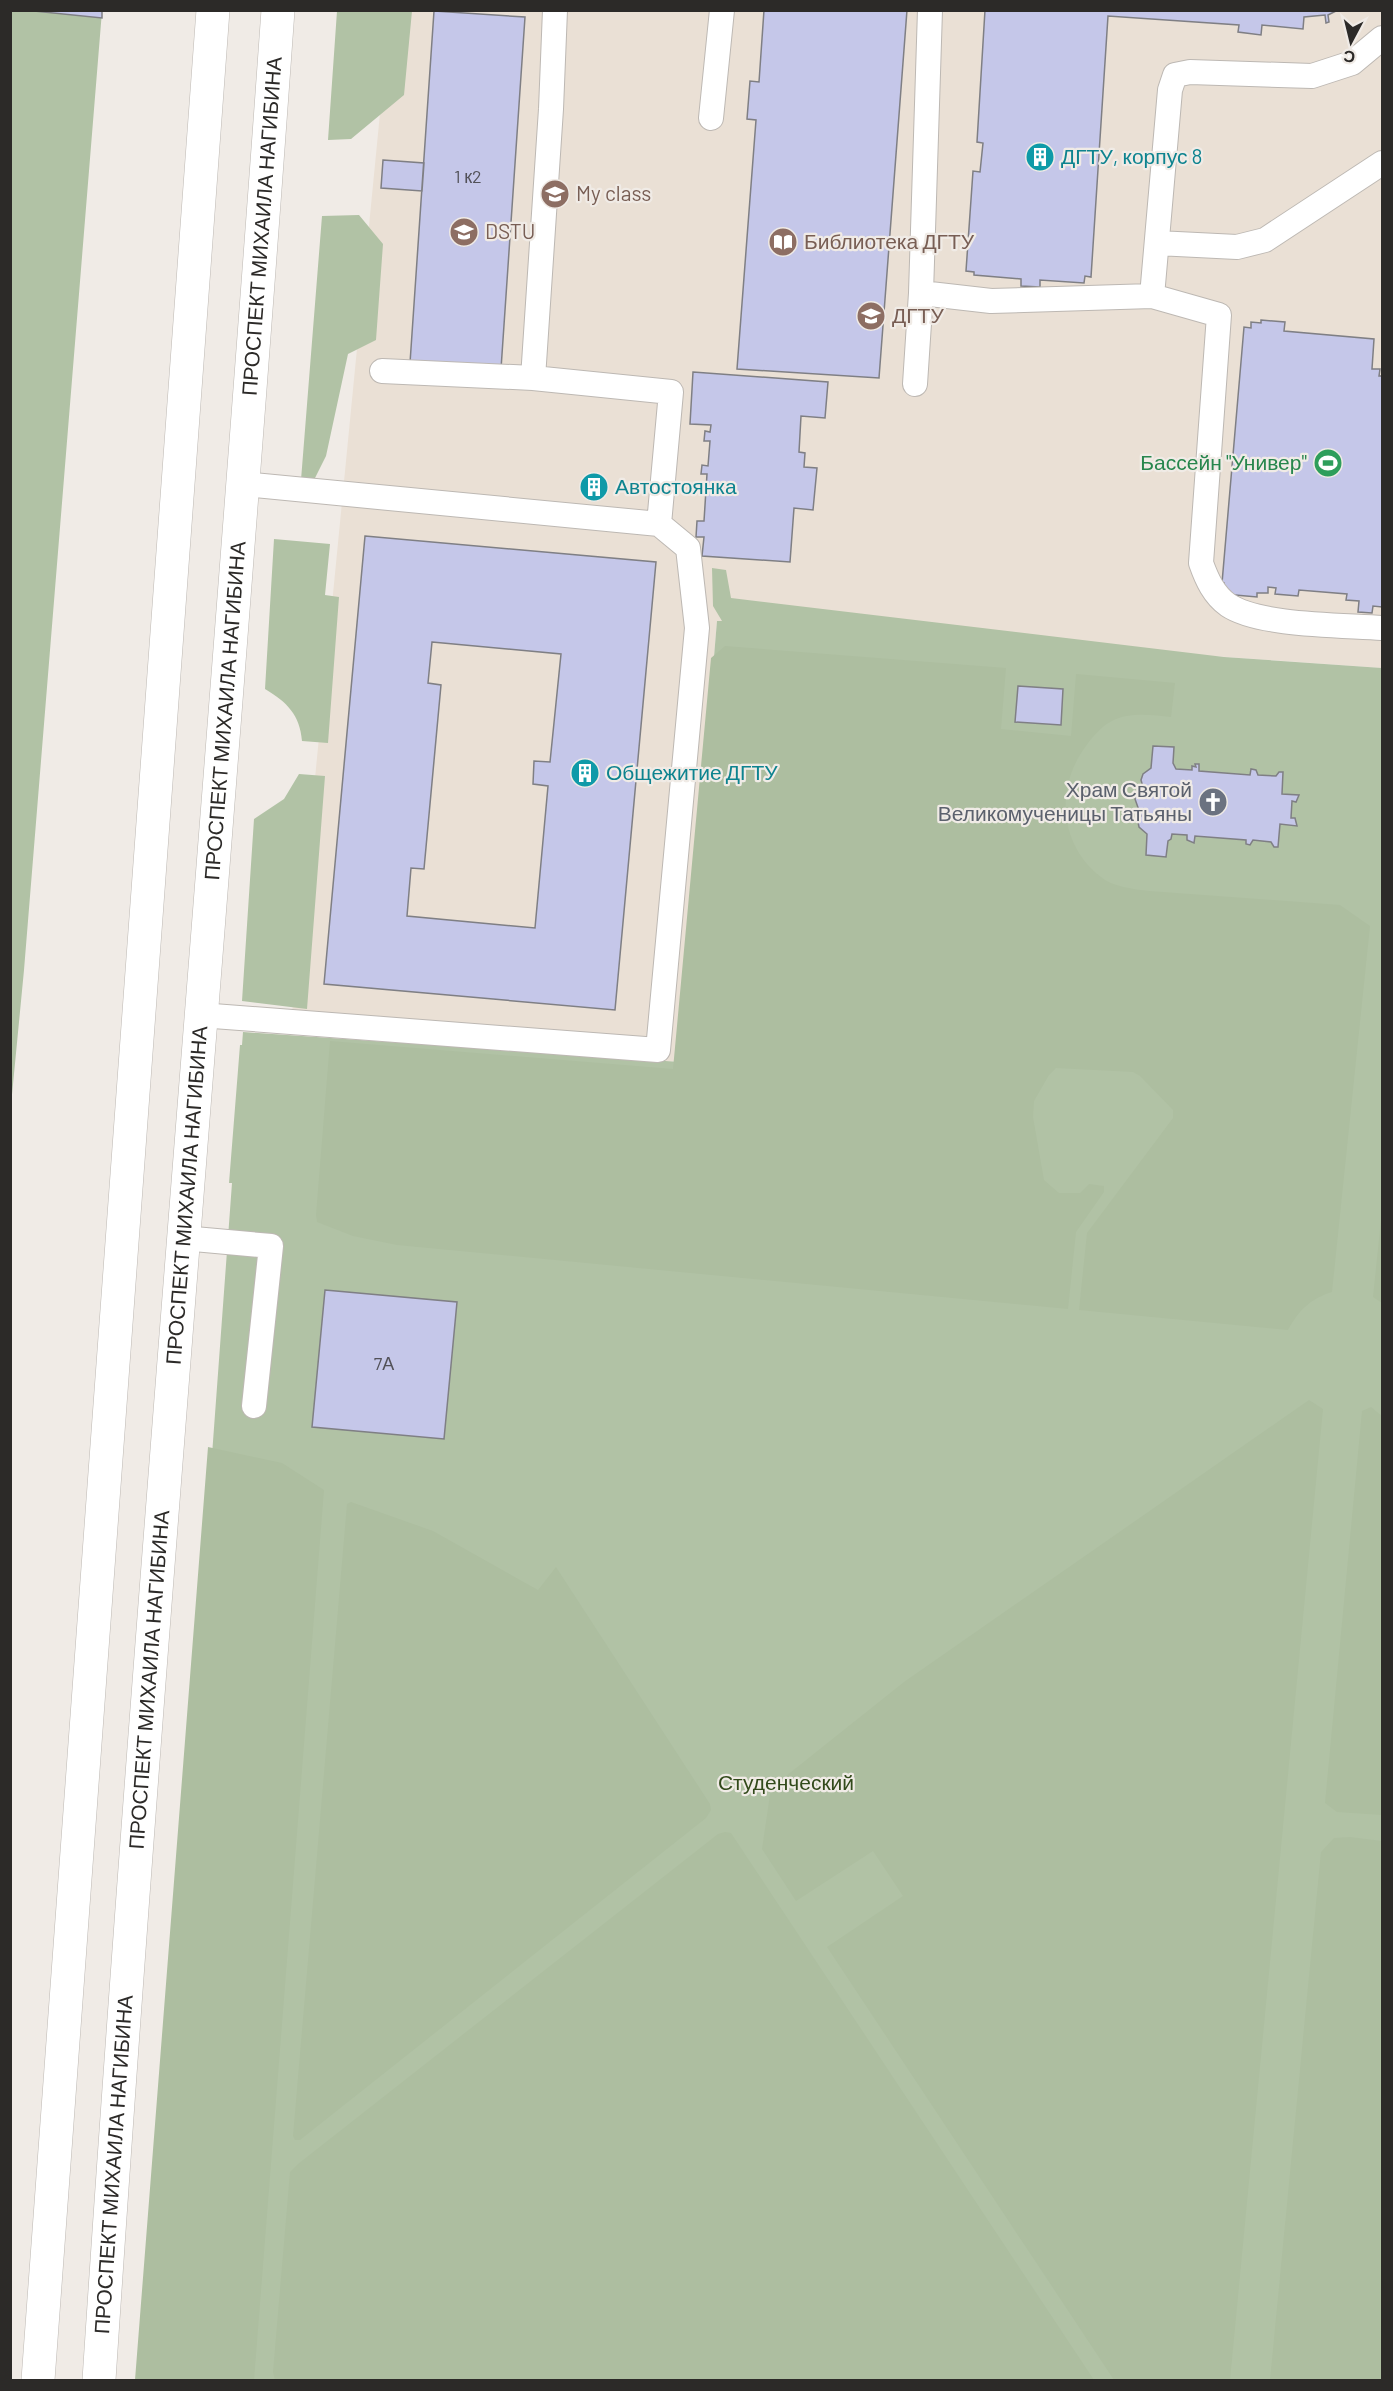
<svg xmlns="http://www.w3.org/2000/svg" width="1393" height="2391" font-family="Barlow,sans-serif">
<style>
.built{fill:#eae0d5}
.green{fill:#b1c2a5}
.forest{fill:#adbea0}
.building{fill:#c5c7e9;stroke:#7f7f84;stroke-width:1.5;fill-rule:evenodd}
.lines{fill:none;stroke-linecap:round;stroke-linejoin:round}
.service-casing{stroke:#bdb8b3;stroke-width:26}
.primary-casing{stroke:#bdb8b3;stroke-width:34}
.service{stroke:#fff;stroke-width:24}
.primary{stroke:#fff;stroke-width:33}
.labels{text-anchor:middle;stroke-width:4.5;stroke-linejoin:round;paint-order:stroke}
.number-label{font-size:18px;fill:#525158}
.culture-label{font-size:21px;fill:#0d838f;stroke:#f0ebe6;text-anchor:start}
.education-label{font-size:21px;fill:#785e54;stroke:#f0ebe6;text-anchor:start}
.street-label{font-size:21px;fill:#2c2a28;stroke:#f0ebe6}
.leisure-label{font-size:21px;fill:#27864d;stroke:#f0ebe6;text-anchor:end}
.worship-label{font-size:21px;fill:#5b616d;stroke:#f0ebe6;text-anchor:end}
.park-label{font-size:21px;fill:#324a1b;stroke:#f0ebe6}
</style>
<rect width="100%" height="100%" fill="#f0ebe6"/>
<!-- built -->
<path class="built" d="M390,11H1382V668L717,621L680,1062L290,1034Z"/>
<!-- green -->
<path class="green" d="M11,11H102L24,970L11,1105Z
M337,11H412L404,95L351,139L328,140Z
M359,215L383,244L376,340L348,354L326,456L314,480H301L322,216Z
M274,539L330,544L325,595L339,597L328,743L302,741C300,715 287,702 265,689Z
M712,568L726,570L731,598L1224,657L1382,668V2380H144L232,1183H229L240,1045H242L243,1032L680,1062L717,621H722L713,606Z
M299,774L325,776L307,1009L242,1001L254,819L284,799Z"/>
<!-- forest -->
<path class="forest" d="M725,646L1006,668L1001,729L1071,736L1076,674L1175,683L1171,717C1153,715 1129,712 1112,721C1102,726 1093,736 1086,746C1055,787 1059,845 1101,877C1113,887 1133,889 1149,891L1340,905L1370,926L1332,1292C1310,1299 1299,1310 1288,1330L1079,1310L1087,1233L1173,1118V1110L1140,1076L1133,1072L1056,1068L1049,1075L1034,1101L1033,1117L1044,1180L1059,1193H1080L1089,1184L1104,1186V1192L1076,1232L1068,1309L397,1245L353,1236L317,1222L316,1215L330,1041L673,1069L711,658Z
M1382,1210V1303L1373,1297Z
M1309,1400L1323,1409L1230,2380H1114L827,1947L903,1896L873,1851L796,1901L762,1849L771,1788L904,1682Z
M1371,1407L1382,1416V1815L1337,1812L1325,1803L1362,1411Z
M208,1447L282,1463L324,1490L254,2380H135Z
M351,1502L433,1531L538,1590L556,1567L710,1804L711,1810L706,1818L300,2140H295L293,2136L347,1504Z
M725,1832L731,1833L1094,2380H275L273,2372L290,2172L298,2164L718,1834Z
M1350,1837L1382,1841V2380H1270L1321,1852L1334,1838Z"/>
<!-- building -->
<path class="building" d="M24,10H102V18Z
M764,10H907L879,378L737,369L756,120L747,119L750,81L759,82Z
M985,10H1338L1328,15L1329,22L1326,23L1325,15L1304,17L1303,29L1262,25L1261,35L1238,32L1239,25L1108,16L1091,277L1085,276L1084,283L1040,280V287L1021,286V279L974,275V272L966,271L973,171L980,172L983,143L977,142Z
M434,11L525,17L501,369L410,363Z
M383,160L424,163L422,191L381,188Z
M1261,320L1285,322L1284,331L1374,339L1372,369H1380L1379,376H1382V607L1373,606L1372,613L1358,612L1359,601L1346,600L1347,594L1299,590L1298,596L1275,594L1276,588L1268,587V593H1257V597L1224,594V583H1222L1244,327L1251,328V322L1261,323Z
M693,372L828,382L825,418L801,416L799,452L805,453L804,467L817,468L813,510L794,508L790,562L702,556L704,537H696L697,521H704L707,474H701L702,465L708,466L710,441H704L705,431L710,432L711,425L690,424Z
M584,478L605,480L603,496L582,493Z
M365,536L656,562L615,1010L324,984ZM432,642L561,654L550,762L534,761L533,784L548,786L535,928L407,916L411,868L424,869L441,685L428,683Z
M1018,686L1063,689L1061,725L1015,722Z
M1153,746L1174,747L1173,763L1176,769L1192,770V766L1196,767L1195,764H1199V771L1250,775L1251,769L1256,770L1258,775L1276,776L1279,772H1283L1282,794L1299,795L1296,802L1292,801L1291,818H1295L1297,826L1280,824L1278,847H1274L1271,842L1253,840L1250,845L1246,844V840L1195,836L1194,843L1187,840V835L1172,834L1171,839L1168,841L1166,857L1146,855L1147,834L1139,827L1138,822L1141,816L1135,799L1136,794L1143,787L1141,780L1143,774L1151,768Z
M325,1290L457,1302L444,1439L312,1427Z"/>
<g class="lines">
<!-- service casing -->
<g class="service-casing">
<path id="service" d="M711,118L722,10
M1157,243L1237,247L1265,240L1382,163
M921,293L991,301L1152,296L1170,90L1175,75L1190,72L1312,76L1352,63L1382,38
M1152,296L1219,315L1201,563C1207,580 1214,595 1228,605C1259,626 1343,625 1382,628
M382,371L533,378L671,392L659,524
M533,378L551,109L555,10
M915,384L921,293L930,10
M200,1015L658,1050L697,628L688,548L659,524L243,484
M183,1238L271,1246L254,1406"/>
</g>
<!-- primary casing -->
<g class="primary-casing">
<g id="primary">
<path d="M38,2380L213,10"/>
<path id="s1" d="M99,2380C151,1590 222,801 278,10"/>
</g>
</g>
<!-- service -->
<use href="#service" class="service"/>
<!-- primary -->
<use href="#primary" class="primary"/>
</g>
<!-- icons -->
<defs>
<g id="building-disc" transform="scale(1.5)"><circle r="9.5" fill="#0f9aa8" stroke="#f0ebe6"/><path d="M-4-6H4V6H1V3H-1V6H-4ZM-2.5-4.3h1.7v1.8h-1.7ZM.8-4.3h1.7v1.8H.8ZM-2.5-1h1.7V.8h-1.7ZM.8-1h1.7V.8H.8Z" fill="#fff"/></g>
<g id="school-disc" transform="scale(1.5)"><circle r="9.5" fill="#8d6e63" stroke="#f0ebe6"/><path d="M0-5L7-2L0 1L-7-2ZM-4 1L0 2.5L4 1V4Q0 6-4 4Z" fill="#fff"/></g>
<g id="university-disc" transform="scale(1.5)"><circle r="9.5" fill="#8d6e63" stroke="#f0ebe6"/><path d="M0-5L7-2L0 1L-7-2ZM-4 1L0 2.5L4 1V4Q0 6-4 4Z" fill="#fff"/></g>
<g id="library-disc" transform="scale(1.5)"><circle r="9.5" fill="#8d6e63" stroke="#f0ebe6"/><path d="M-6-4Q-3-5.5-.7-3.5V5Q-3 3-6 4ZM6-4Q3-5.5 .7-3.5V5Q3 3 6 4Z" fill="#fff"/></g>
<g id="stadium-disc" transform="scale(1.5)"><circle r="9.5" fill="#2e9e5b" stroke="#f0ebe6"/><path d="M0-5a6.5 5 0 1 0 0 10a6.5 5 0 1 0 0-10ZM-3.5-1.8h7v3.6h-7Z" fill="#fff"/></g>
<g id="church-disc" transform="scale(1.5)"><circle r="9.5" fill="#6b7280" stroke="#f0ebe6"/><path d="M-1.2-6h2.4v3.5h3.3v2.4h-3.3V6h-2.4V-.1h-3.3v-2.4h3.3Z" fill="#fff"/></g>
</defs>
<g fill-rule="evenodd">
<use href="#building-disc" x="1040" y="157"/>
<use href="#school-disc" x="555" y="194"/>
<use href="#university-disc" x="464" y="232"/>
<use href="#library-disc" x="783" y="242"/>
<use href="#university-disc" x="871" y="316"/>
<use href="#stadium-disc" x="1328" y="463"/>
<use href="#building-disc" x="594" y="487"/>
<use href="#building-disc" x="585" y="773"/>
<use href="#church-disc" x="1213" y="802"/>
</g>
<g class="labels">
<!-- number labels -->
<g class="number-label">
<text x="468" y="183">1 к2</text>
<text x="384" y="1370">7А</text>
</g>
<!-- culture labels -->
<g class="culture-label">
<text x="1061" y="164">ДГТУ, корпус 8</text>
<text x="615" y="494">Автостоянка</text>
<text x="606" y="780">Общежитие ДГТУ</text>
</g>
<!-- education labels -->
<g class="education-label">
<text x="576" y="201">My class</text>
<text x="485" y="239">DSTU</text>
<text x="804" y="249">Библиотека ДГТУ</text>
<text x="892" y="323">ДГТУ</text>
</g>
<!-- street labels -->
<g class="street-label">
<text dy="7" stroke="none"><textPath href="#s1" startOffset="2160">ПРОСПЕКТ МИХАИЛА НАГИБИНА</textPath></text>
<text dy="7" stroke="none"><textPath href="#s1" startOffset="1674">ПРОСПЕКТ МИХАИЛА НАГИБИНА</textPath></text>
<text dy="7" stroke="none"><textPath href="#s1" startOffset="1188">ПРОСПЕКТ МИХАИЛА НАГИБИНА</textPath></text>
<text dy="7" stroke="none"><textPath href="#s1" startOffset="702">ПРОСПЕКТ МИХАИЛА НАГИБИНА</textPath></text>
<text dy="7" stroke="none"><textPath href="#s1" startOffset="216">ПРОСПЕКТ МИХАИЛА НАГИБИНА</textPath></text>
</g>
<!-- leisure labels -->
<g class="leisure-label">
<text x="1307" y="470">Бассейн "Универ"</text>
</g>
<!-- worship labels -->
<g class="worship-label">
<text x="1192" y="797">Храм Святой<tspan x="1192" dy="24">Великомученицы Татьяны</tspan></text>
</g>
<!-- park labels -->
<g class="park-label">
<text x="786" y="1790">Студенческий</text>
</g>
</g>
<!-- border -->
<rect width="1393" height="2391" fill="none" stroke="#2c2a28" stroke-width="24"/>
<!-- north arrow -->
<g transform="translate(1351 42) rotate(187)" stroke="#f0ebe6" stroke-width="4.5" paint-order="stroke">
<path d="M0-4.5L10 22L0 15L-10 22Z" fill="#2c2a28"/>
<text y="-9" font-size="16" font-weight="bold" text-anchor="middle" fill="#2c2a28">С</text>
</g>
</svg>
